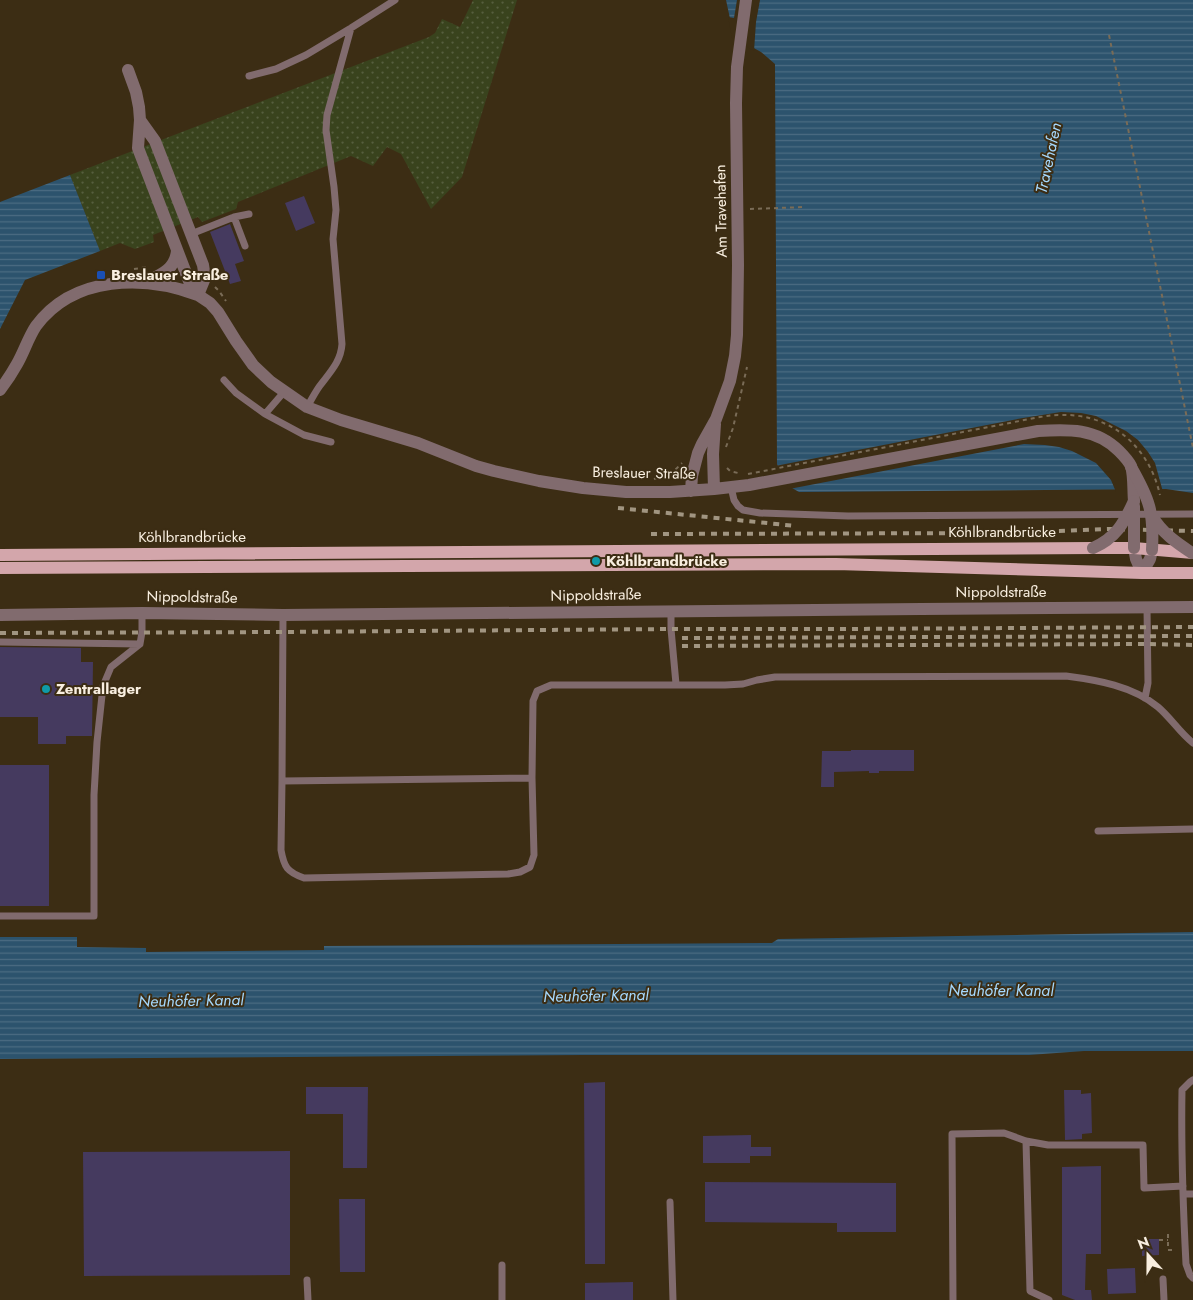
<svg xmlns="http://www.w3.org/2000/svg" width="1193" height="1300" font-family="Jost,sans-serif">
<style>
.grass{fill:url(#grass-dots)}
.water{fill:url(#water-rules)}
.pier{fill:#3c2d14}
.building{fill:#453a5f}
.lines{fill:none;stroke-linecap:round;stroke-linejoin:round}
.path{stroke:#7a6c57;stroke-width:2;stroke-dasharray:4 4;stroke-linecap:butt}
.lane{stroke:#816b6e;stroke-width:7}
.street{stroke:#816b6e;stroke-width:12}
.primary{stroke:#d3a6ab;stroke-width:12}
.rail{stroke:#a19581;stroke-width:4;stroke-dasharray:6 6;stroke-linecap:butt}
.path-bridge{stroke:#7a6c57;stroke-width:2;stroke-dasharray:4 4;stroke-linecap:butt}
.street-bridge{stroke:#816b6e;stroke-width:12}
.transit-dot{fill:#1a4fb4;stroke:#3c2d14;stroke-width:2}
.culture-dot{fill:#0f9aa8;stroke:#3c2d14;stroke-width:2}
.labels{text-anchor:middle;stroke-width:4;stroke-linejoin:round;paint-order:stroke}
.street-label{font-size:15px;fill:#f9efe0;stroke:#3c2d14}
.poi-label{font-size:15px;font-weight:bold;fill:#f9efe0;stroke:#3c2d14;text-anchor:start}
.water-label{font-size:16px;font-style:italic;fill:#a5d8fd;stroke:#3c2d14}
</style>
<defs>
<pattern id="grass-dots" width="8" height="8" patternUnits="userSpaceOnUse" patternTransform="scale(1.25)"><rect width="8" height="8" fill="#39431d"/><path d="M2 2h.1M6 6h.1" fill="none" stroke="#565e3e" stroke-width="1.8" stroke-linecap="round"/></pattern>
<pattern id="water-rules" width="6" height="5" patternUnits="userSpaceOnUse" patternTransform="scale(1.25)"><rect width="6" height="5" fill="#2c536d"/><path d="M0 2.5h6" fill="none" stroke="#4b6c82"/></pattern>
</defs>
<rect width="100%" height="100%" fill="#3c2d14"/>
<!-- grass -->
<path class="grass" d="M473,0H517L462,177L431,209L401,154L387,147L373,166L351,156L238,202L236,209L202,222L198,217L153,235L154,242L135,249L120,243L100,251L70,175L429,37L435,33L442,19L460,27Z"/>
<!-- water -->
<path class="water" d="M726,0H1193V493L1166,489L799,492L785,484L777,464L775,64L761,52L734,37Z
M70,175L100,251L25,280L0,329V202Z
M1193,932V1051H1084L1029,1055H583L0,1059V937H77V947L146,948V952L324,950V946L772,943L778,939Z"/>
<!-- pier -->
<path class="pier" d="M737,0H760L756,22L754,51L732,38L728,17L734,18Z
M1061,412L1081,413L1096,416L1126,431L1138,440L1148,452L1155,463L1163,492H1116L1111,480L1096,463L1072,451L1059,447L1045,445L1024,444L789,489L783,485L775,466L1023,418Z"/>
<!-- building -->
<path class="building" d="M304,196L315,223L296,231L285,203Z
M230,224L244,261L235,264L241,281L230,284L210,232Z
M0,647L81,648V662H93L92,736H66V744H38V717H0Z
M851,750H914V771H879V773H869V771L834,772V787H821L822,751H851Z
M0,765H49V906H0Z
M605,1082V1264H585L584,1083Z
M306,1087H368L367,1168H343V1114H306Z
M1064,1090H1081V1094L1091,1093L1092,1133L1082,1134V1139L1065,1140Z
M751,1135V1147H771V1156H750V1163H703V1136Z
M290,1151V1275L84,1276L83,1152Z
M1101,1166V1254H1086L1085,1290H1091L1092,1300H1075L1062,1295V1167Z
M705,1182L896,1183V1232H837V1223L705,1222Z
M339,1199H365V1272H340Z
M1142,1239H1159V1255L1142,1256Z
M1135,1268L1136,1293L1108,1294L1107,1269Z
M633,1282V1300H585V1283Z"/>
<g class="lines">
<!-- path -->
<path class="path" d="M1109,35L1193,448
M750,209L805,207
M134,269L147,267
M215,287L219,291L226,301
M726,447L733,428L747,367
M727,468L730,471L738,473
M654,479L672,473L682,463
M1168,1234V1250H1176
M1159,1240H1168"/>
<!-- lane -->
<path class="lane" d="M249,76L276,69L306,55L351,28L395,0
M234,217L249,214
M191,234L234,217L245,246
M224,380L236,393L265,414L284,392
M307,407C312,399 316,390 322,383C332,370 341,360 342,344L333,239L336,210L334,187L326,130L327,115L351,28
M265,414L304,435L331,442
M731,487L734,500L738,506L743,510L760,513L848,516L1193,514
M671,611V629L676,684
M283,615L282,781L532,778L533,701L537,691L551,685H725L743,684L757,680L775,677L1066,676C1097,680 1133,686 1158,707C1171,718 1180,733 1193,743
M0,642L140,644
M1145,698L1148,683L1147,608
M282,781L281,850C284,867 287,872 304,878L508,874L520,872L530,867L534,855L532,778
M1098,831L1193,829
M0,916H94V795L97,742L103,686L111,667L140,644L142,632V613
M1193,1080L1190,1082L1182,1090C1181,1148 1183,1206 1186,1264L1190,1275L1193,1278
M1026,1141L1030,1291L1049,1300
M1183,1194H1193
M670,1202L673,1300
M502,1265V1300
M1163,1279L1164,1300
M307,1280L308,1300
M953,1300L952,1134L1004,1133L1026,1141L1048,1145H1143L1144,1188L1183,1186"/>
<!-- street -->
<path class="street" d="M128,70L136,92L139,107L140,120L138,148L189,281L198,295L210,303L218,312L236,341L253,365L271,382L307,407L341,420L418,443L476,466L494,471L539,481L583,488L626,492H670L714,489L749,485L1038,431C1068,429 1096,428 1119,451C1123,455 1128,460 1131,466C1134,475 1133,491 1134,501
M140,120L155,141L203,265L205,278L198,295
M144,283C160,275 175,270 177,251
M0,390C6,382 12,373 17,364C24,352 28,338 36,326C74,275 144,275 198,295
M714,489L713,454L715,424
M691,491L692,476L698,453L702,444L716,419L730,381L735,356L737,335L738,265L736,103L737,67L746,0
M1134,548L1136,559L1142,573L1150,559L1152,550
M0,615L142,613L283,615L921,609L1193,607"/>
<!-- primary -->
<path class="primary" d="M0,555L1093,548H1134L1193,553
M0,568L836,564L1142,573H1193"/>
<!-- rail -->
<path class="rail" d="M618,508L796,526
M651,534L1004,533L1109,529L1193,531
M0,633L283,632L671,629H847L1193,627
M682,638L1193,636
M682,646L1147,644L1193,645"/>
<!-- path-bridge -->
<path class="path-bridge" d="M748,474L1040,417C1047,416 1053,415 1060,415C1110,413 1149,446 1160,495"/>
<!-- street-bridge -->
<path class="street-bridge" d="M1131,467C1150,500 1154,513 1152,550
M1134,506V548
M1152,516C1162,533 1177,543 1192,553
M1093,548C1116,538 1124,523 1134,501"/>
</g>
<!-- markers -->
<rect class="transit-dot" x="96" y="270" width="10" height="10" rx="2.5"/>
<g class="culture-dot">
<circle cx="596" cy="561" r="5"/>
<circle cx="46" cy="689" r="5"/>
</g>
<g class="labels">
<!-- street labels -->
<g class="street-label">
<text transform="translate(721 211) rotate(-91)" y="5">Am Travehafen</text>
<text transform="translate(644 473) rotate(1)" y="5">Breslauer Straße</text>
<text x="1002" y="537">Köhlbrandbrücke</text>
<text x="192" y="542">Köhlbrandbrücke</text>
<text x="1001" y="597">Nippoldstraße</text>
<text transform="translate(596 595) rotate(-1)" y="5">Nippoldstraße</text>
<text transform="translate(192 597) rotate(1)" y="5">Nippoldstraße</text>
</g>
<!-- poi labels -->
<g class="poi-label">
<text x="111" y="280">Breslauer Straße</text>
<text x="606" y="566">Köhlbrandbrücke</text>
<text x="56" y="694">Zentrallager</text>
</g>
<!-- water labels -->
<g class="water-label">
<text transform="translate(1048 158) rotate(-78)" y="6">Travehafen</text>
<text x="1001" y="996">Neuhöfer Kanal</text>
<text transform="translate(596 995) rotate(-1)" y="6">Neuhöfer Kanal</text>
<text transform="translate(191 1000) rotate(-1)" y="6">Neuhöfer Kanal</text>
</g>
</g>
<!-- north arrow -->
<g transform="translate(1148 1255) rotate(339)" stroke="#3c2d14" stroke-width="4" paint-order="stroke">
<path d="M0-4L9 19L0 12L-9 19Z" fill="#f9efe0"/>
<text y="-8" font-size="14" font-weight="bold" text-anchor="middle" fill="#f9efe0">N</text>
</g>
</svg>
